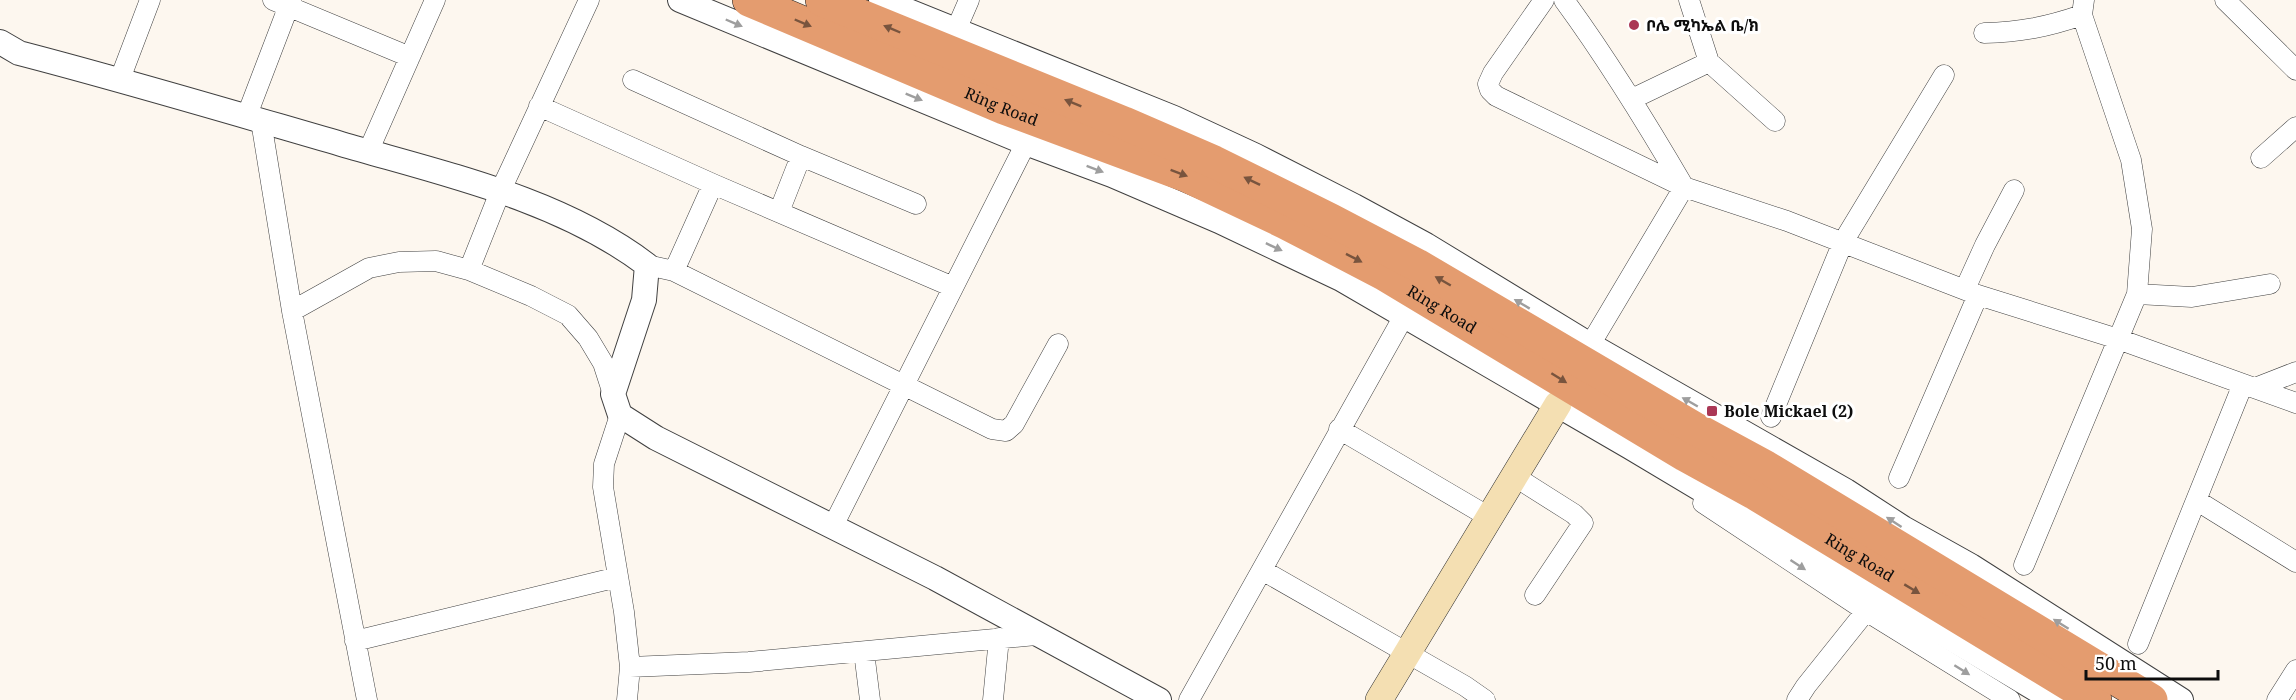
<svg xmlns="http://www.w3.org/2000/svg" width="2296" height="700" font-family="'Noto Serif','Noto Sans Ethiopic',serif">
<style>
.lines{fill:none;stroke-linecap:round;stroke-linejoin:round}
.minor-casing{stroke:#404040;stroke-width:21}
.tertiary-casing{stroke:#404040;stroke-width:26}
.secondary-casing{stroke:#2f2f2f;stroke-width:28}
.trunk-casing{stroke:#1e1e1e;stroke-width:34}
.minor{stroke:#fff;stroke-width:20}
.tertiary{stroke:#fff;stroke-width:24}
.secondary{stroke:#f4dfb2;stroke-width:27}
.trunk{stroke:#e49c6f;stroke-width:33}
.oneway{fill:#9e9e9e}
.oneway2{fill:#78543e}
.poi-dot{fill:#aa3755;stroke:#fff;stroke-width:2}
.labels{text-anchor:middle;stroke-width:6;stroke-linejoin:round;paint-order:stroke}
.poi-label{font-size:16px;font-weight:bold;fill:#0d0d0d;stroke:#fff;text-anchor:start}
.street-label{font-size:16px;fill:#0d0d0d;stroke:#fff}
</style>
<rect width="100%" height="100%" fill="#fdf7ef"/>
<g class="lines">
<!-- minor casing -->
<g class="minor-casing">
<path id="minor" d="M273,0L410,57
M1544,0L1493,73L1488,84L1490,90L1496,96L1684,187L1787,221L1978,295L2118,339L2296,403
M1564,0C1608,60 1646,122 1684,187
M1689,0L1709,62
M2225,0L2296,70
M956,30L969,0
M1984,33C2021,32 2047,27 2082,15
M120,79L150,0
M633,80L801,156L916,204
M1632,99L1709,62L1775,121
M539,106L713,184L953,287
M247,115L291,0
M261,121L292,311L367,700
M368,152L435,0
M2261,158L2296,127
M779,212L801,156
M647,265L674,271L992,429L1006,431L1014,424L1058,344
M469,270L500,192L589,0
M674,271L713,184
M1965,289L1985,245L2014,190
M2137,294L2192,297L2270,284
M292,311L369,268L399,262L436,261L469,270L531,296L568,315L588,338L603,363L613,394
M1590,345L1684,187
M2255,388L2296,372
M620,415L604,464L603,487L624,612L630,667L627,700
M1771,417L1843,242L1944,75
M1339,429L1489,517
M1514,476L1574,514L1583,523L1535,595
M1899,478L1978,295
M2196,500L2296,562
M1703,503L1866,611L2010,700
M833,526L1026,143
M2024,565L2137,294L2142,229L2131,160L2082,15L2084,0
M1262,570L1465,686L1485,700
M355,641L618,577
M2138,644L2243,384
M864,652L870,700
M630,667L749,662L1036,635
M993,700L999,638
M1189,700L1404,316
M1797,700L1806,686L1866,611
M2277,700L2296,670"/>
</g>
<!-- tertiary casing -->
<g class="tertiary-casing">
<path id="tertiary" d="M680,0L1026,143L1112,175L1219,221L1341,279L1630,447L2054,700
M881,0L1174,118L1256,156L1354,206L1426,245L1590,345L1846,491L1903,528L1971,566L2181,700
M0,42L19,53C127,81 234,113 341,144C444,174 560,199 647,265L644,300L613,394L620,415L656,438L935,578L1159,700"/>
</g>
<!-- secondary casing -->
<g class="secondary-casing">
<path id="secondary" d="M1379,700L1558,404"/>
</g>
<!-- trunk casing -->
<g class="trunk-casing">
<g id="trunk">
<path id="s1" d="M749,0L1004,108L1187,176L1286,223L1384,274L1685,455L1754,493L2095,700"/>
<path d="M822,0L1124,123L1214,162L1331,220L1417,265L1694,428L1766,467L2151,700"/>
</g>
</g>
<!-- minor -->
<use href="#minor" class="minor"/>
<!-- tertiary -->
<use href="#tertiary" class="tertiary"/>
<!-- secondary -->
<use href="#secondary" class="secondary"/>
<!-- trunk -->
<use href="#trunk" class="trunk"/>
</g>
<!-- one-way arrows -->
<defs><path id="oneway-solid" d="M-6-.8H1V-3.2L6.5 0L1 3.2V.8H-6Z" transform="scale(1.5)"/></defs>
<g class="oneway">
<use href="#oneway-solid" transform="translate(734 23) rotate(23)"/>
<use href="#oneway-solid" transform="translate(914 97) rotate(22)"/>
<use href="#oneway-solid" transform="translate(1095 169) rotate(21)"/>
<use href="#oneway-solid" transform="translate(1274 247) rotate(25)"/>
<use href="#oneway-solid" transform="translate(1522 304) rotate(-149)"/>
<use href="#oneway-solid" transform="translate(1690 402) rotate(-150)"/>
<use href="#oneway-solid" transform="translate(1894 522) rotate(-147)"/>
<use href="#oneway-solid" transform="translate(1798 565) rotate(33)"/>
<use href="#oneway-solid" transform="translate(2061 624) rotate(-148)"/>
<use href="#oneway-solid" transform="translate(1962 670) rotate(32)"/>
</g>
<g class="oneway2">
<use href="#oneway-solid" transform="translate(803 23) rotate(23)"/>
<use href="#oneway-solid" transform="translate(892 29) rotate(-157)"/>
<use href="#oneway-solid" transform="translate(1073 103) rotate(-158)"/>
<use href="#oneway-solid" transform="translate(1179 173) rotate(21)"/>
<use href="#oneway-solid" transform="translate(1252 181) rotate(-154)"/>
<use href="#oneway-solid" transform="translate(1354 258) rotate(27)"/>
<use href="#oneway-solid" transform="translate(1443 281) rotate(-150)"/>
<use href="#oneway-solid" transform="translate(1559 378) rotate(32)"/>
<use href="#oneway-solid" transform="translate(1912 589) rotate(31)"/>
</g>
<!-- markers -->
<g class="poi-dot">
<circle cx="1634" cy="25" r="6"/>
<rect x="1706" y="405" width="12" height="12" rx="3"/>
</g>
<g class="labels">
<!-- poi labels -->
<g class="poi-label">
<text x="1646" y="31">ቦሌ ሚካኤል ቤ/ክ</text>
<text x="1724" y="417">Bole Mickael (2)</text>
</g>
<!-- street labels -->
<g class="street-label">
<text dy="6" stroke="none"><textPath href="#s1" startOffset="274">Ring Road</textPath></text>
<text dy="6" stroke="none"><textPath href="#s1" startOffset="760">Ring Road</textPath></text>
<text dy="6" stroke="none"><textPath href="#s1" startOffset="1246">Ring Road</textPath></text>
</g>
</g>
<!-- scale -->
<path d="M2086 670v9h132v-9" fill="none" stroke="#0d0d0d" stroke-width="3"/>
<text x="2095" y="670" font-size="18" fill="#0d0d0d" stroke="#ffffff" stroke-width="4.5" paint-order="stroke">50 m</text>
</svg>
